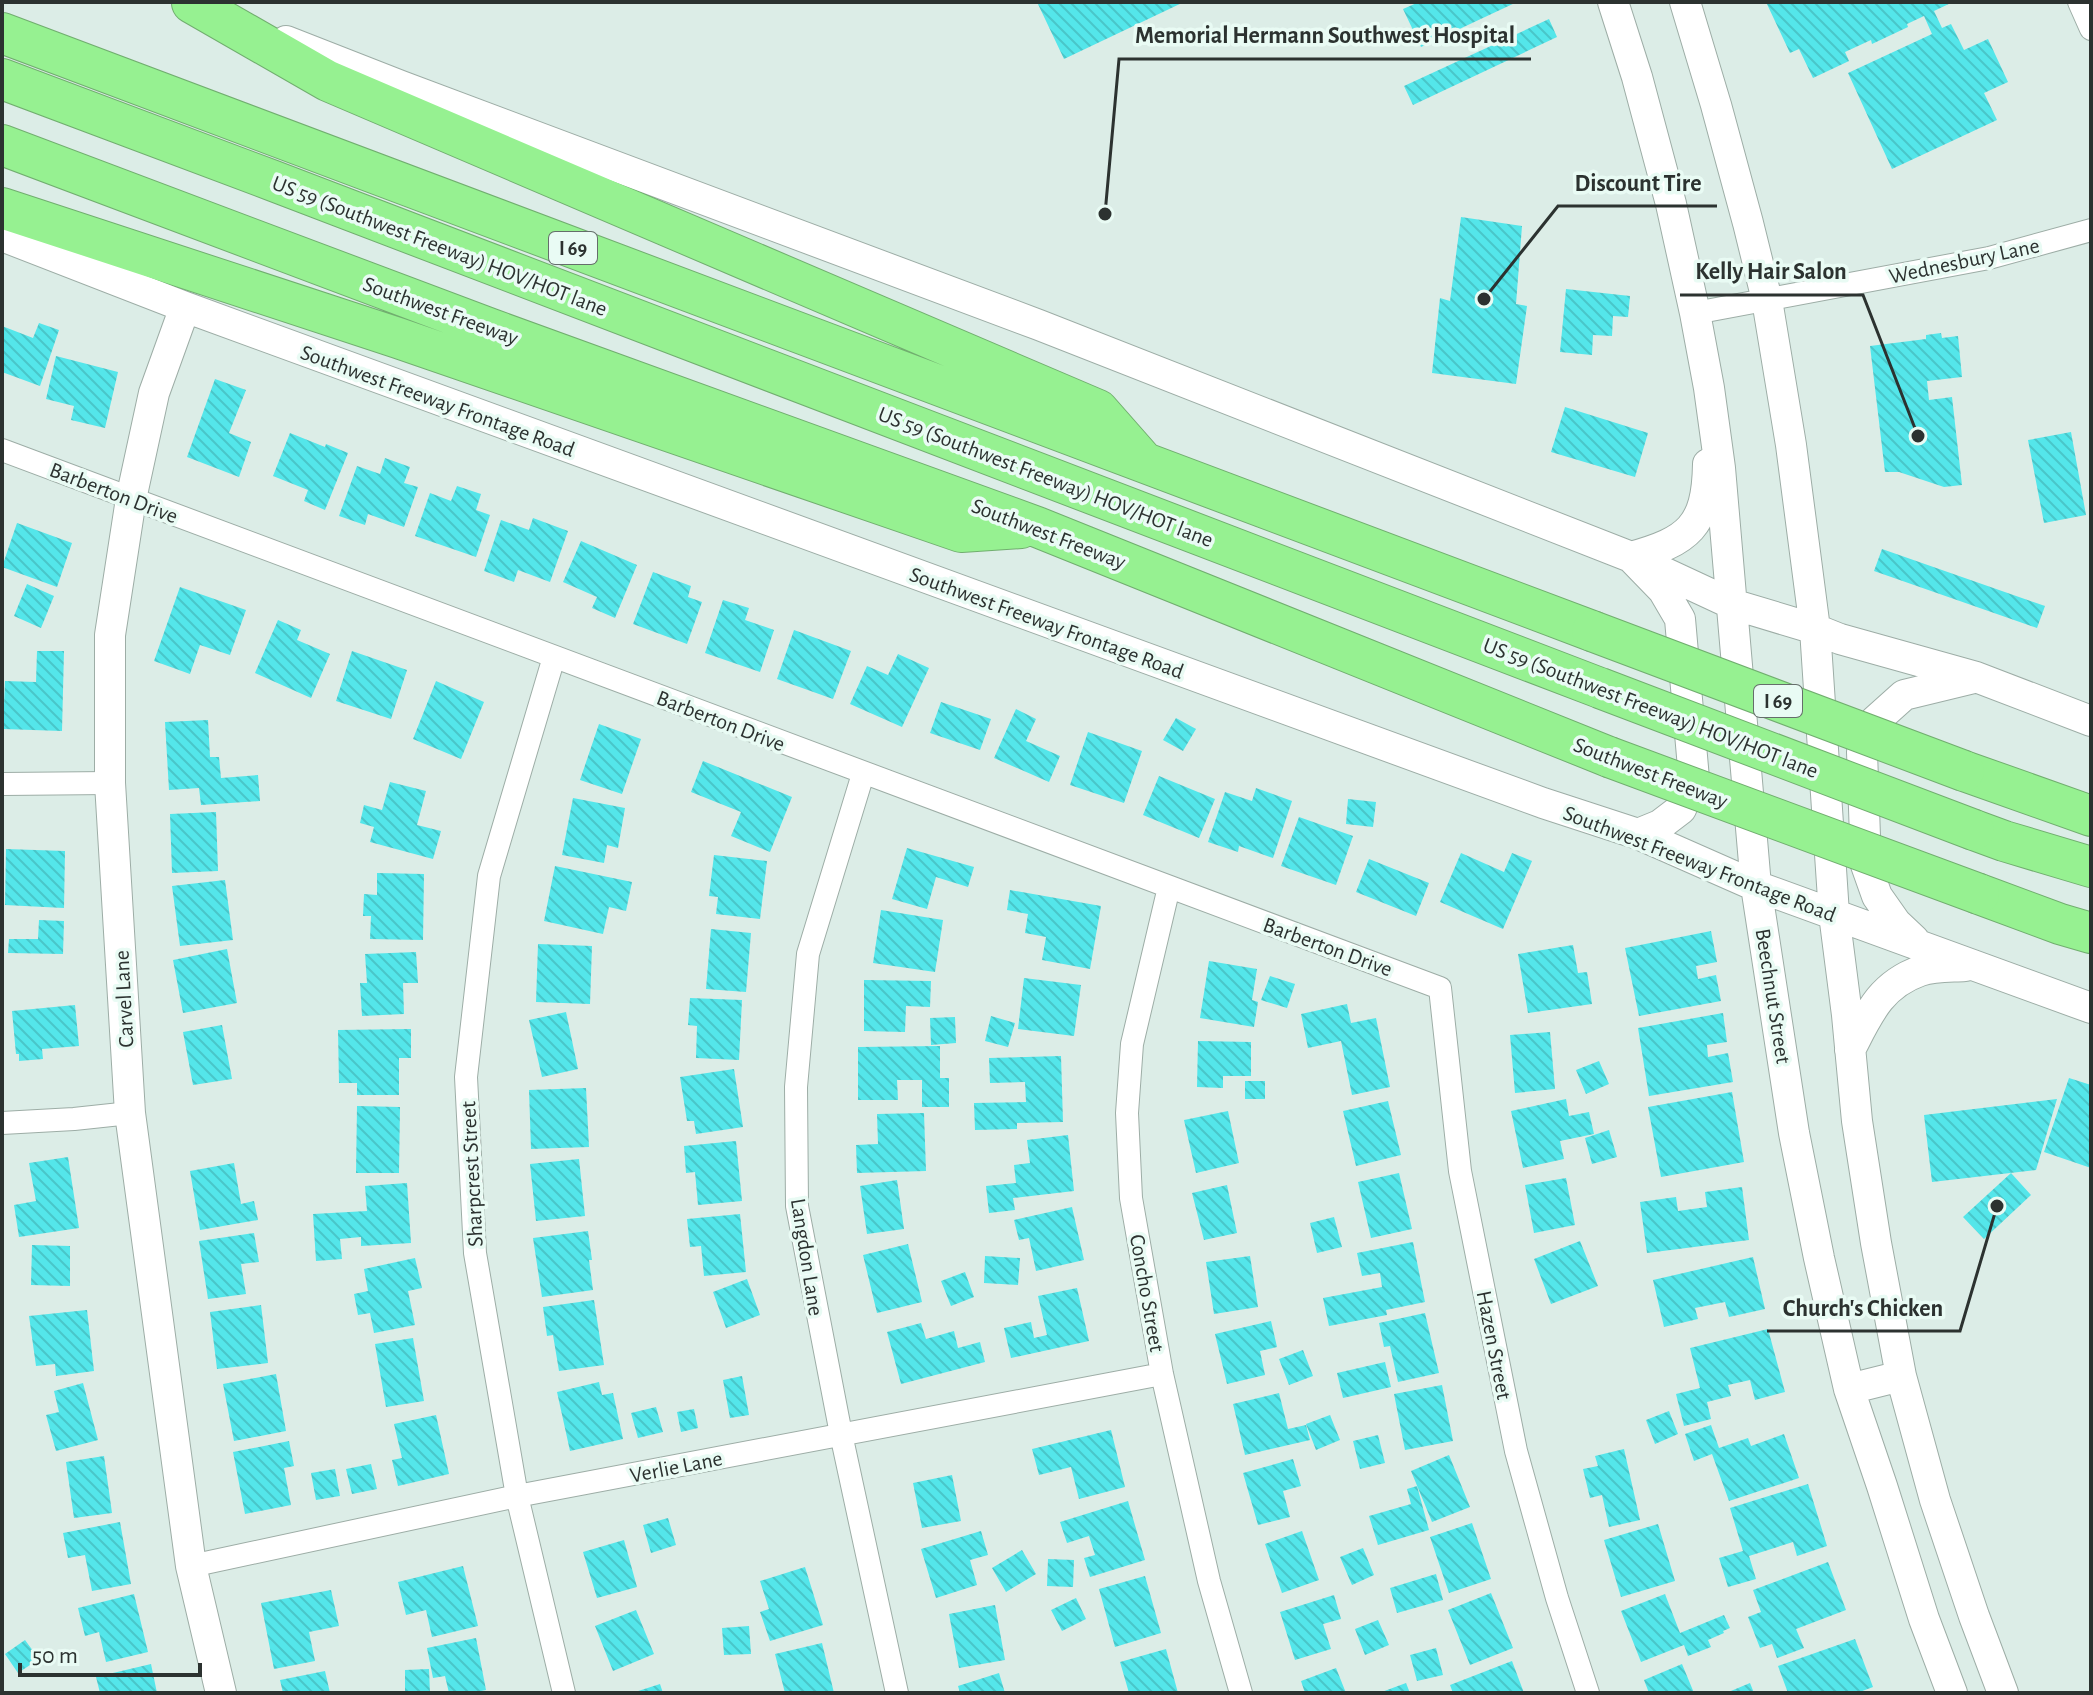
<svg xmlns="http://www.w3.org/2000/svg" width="2093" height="1695" font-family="'Alegreya Sans',sans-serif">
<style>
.building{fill:url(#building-back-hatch)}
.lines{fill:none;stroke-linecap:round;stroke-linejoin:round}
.street-casing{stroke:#9dada6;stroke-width:24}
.secondary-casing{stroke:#9dada6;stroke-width:32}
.highway-casing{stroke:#71ae6f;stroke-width:42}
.street{stroke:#fff;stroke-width:22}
.secondary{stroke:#fff;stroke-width:30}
.highway{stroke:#96f191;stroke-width:40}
.highway-bridge-casing{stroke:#71ae6f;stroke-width:42;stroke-linecap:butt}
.highway-bridge{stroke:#96f191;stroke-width:40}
.labels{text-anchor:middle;stroke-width:7;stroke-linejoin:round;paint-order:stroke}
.shield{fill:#e9fbf4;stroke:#656e6b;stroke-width:2}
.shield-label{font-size:20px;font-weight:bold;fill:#2c3230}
.street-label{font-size:22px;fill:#2c3230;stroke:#e9fbf4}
.leader{fill:none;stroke:#2c3230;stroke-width:3}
.callout-dot{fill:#2c3230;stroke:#e9fbf4;stroke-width:3}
.callout-label{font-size:24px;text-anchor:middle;font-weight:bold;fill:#2c3230;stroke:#e9fbf4;stroke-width:7;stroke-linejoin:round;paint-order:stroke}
</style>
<defs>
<pattern id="building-back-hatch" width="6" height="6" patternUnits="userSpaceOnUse" patternTransform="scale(2)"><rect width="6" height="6" fill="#54e6ea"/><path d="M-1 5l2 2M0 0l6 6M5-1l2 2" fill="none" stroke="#49c6c9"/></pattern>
</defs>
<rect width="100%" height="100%" fill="#dcede7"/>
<!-- building -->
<path class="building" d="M1037,2H1184L1064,59Z
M1419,2H1517L1421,47L1403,9Z
M1766,2H1953L1934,11L1942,28L1951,24L1964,50L1988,39L2008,82L1984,93L1997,120L1892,169L1848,73L1932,34L1924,16L1907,24L1908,27L1872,44L1871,40L1845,52L1849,61L1813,78L1799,49L1790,53Z
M1549,19L1557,37L1413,105L1404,86Z
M1461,217L1522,226L1516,304L1527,306L1516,384L1432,373L1440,298L1450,301Z
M1566,289L1630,296L1628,317L1613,316L1612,336L1593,335L1592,355L1560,352Z
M39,323L59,330L40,386L2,372V326L33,338Z
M1941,333L1942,338L1958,336L1962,377L1927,381L1929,400L1952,397L1962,485L1944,487L1899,472H1885L1870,346L1926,339V335Z
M56,356L118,372L105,428L71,420L74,406L46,399Z
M215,379L246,390L229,433L251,442L239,477L187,457Z
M1565,407L1648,433L1635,477L1551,452Z
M2071,432L2086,515L2044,523L2028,440Z
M290,433L325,447L326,444L348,453L325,510L304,501L308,490L273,476Z
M385,458L410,467L404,483L418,487L404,527L368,514L365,525L339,516L357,466L380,474Z
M457,486L481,494L476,510L490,515L476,557L415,536L430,493L451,501Z
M533,518L568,531L550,582L518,570L514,582L484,571L501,520L529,530Z
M17,523L72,543L57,587L2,567Z
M581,541L637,565L615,618L592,608L597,597L563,582Z
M1882,549L2045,606L2037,628L1874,571Z
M653,572L691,586L688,597L702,602L687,644L633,624Z
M27,584L54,596L41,628L14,616Z
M180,587L246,610L230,655L200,645L190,674L154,661Z
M723,600L749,608L745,620L774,630L760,672L705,653Z
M278,620L301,630L297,640L330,654L311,698L255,673Z
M794,630L851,651L833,699L777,679Z
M37,651H64L62,731L3,729L5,681L36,682Z
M352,651L407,670L391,719L336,701Z
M898,654L929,668L902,727L850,704L867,666L888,675Z
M436,681L484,702L461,759L413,739Z
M941,702L991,719L980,750L930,733Z
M1016,709L1036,719L1026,741L1060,756L1049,782L994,758Z
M1176,718L1196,729L1183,751L1163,740Z
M208,720L210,757H219L221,778L258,775L260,801L201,805L199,788L169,790L165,722Z
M599,724L641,739L622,794L580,780Z
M1088,732L1142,751L1124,803L1070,785Z
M703,761L792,797L770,852L731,836L741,812L691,792Z
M1159,776L1215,799L1199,838L1143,815Z
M390,782L426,791L417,825L441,831L433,859L370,842L374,827L360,823L364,805L382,810Z
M1256,788L1292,801L1273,858L1239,846L1238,852L1208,842L1225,792L1252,801Z
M573,798L625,808L618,848L607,845L604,863L562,855Z
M1348,799L1376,802L1373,827L1346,824Z
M216,812L218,871L172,873L170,814Z
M1299,817L1353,836L1336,885L1281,866Z
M907,848L974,867L968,887L936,877L927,909L892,899Z
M6,849L65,851L64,908L5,905Z
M1461,853L1504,872L1512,853L1532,861L1503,929L1440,902Z
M714,855L767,861L760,919L716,914L718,897L709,896Z
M1369,859L1429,883L1416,916L1356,892Z
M555,866L632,882L626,911L609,907L603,934L544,921Z
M377,873L424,874L423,940L370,939L371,916H363L364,894L377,895Z
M225,880L233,940L180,946L172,886Z
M1010,890L1101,906L1090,969L1042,960L1046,937L1025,933L1028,914L1007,910Z
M881,910L943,920L935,972L873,963Z
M39,920L64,921L63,954L8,953L9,939H38Z
M711,929L751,933L746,992L706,989Z
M1711,931L1717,962L1696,966L1698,979L1716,975L1721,1001L1639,1016L1625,948Z
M538,944L592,946L590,1004L536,1002Z
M1573,945L1578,973L1587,972L1592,1004L1528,1013L1518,954Z
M227,949L237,1003L183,1013L173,960Z
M416,952L418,983H403L404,1014L362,1016L360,983H367L365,954Z
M1209,961L1257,969L1252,1000L1258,1002L1254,1027L1200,1018Z
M1270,976L1295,984L1287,1008L1261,1000Z
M1024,978L1081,985L1074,1036L1018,1029Z
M864,980L931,981L930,1007L906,1006L905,1032L864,1031Z
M690,998L742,1000L739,1060L696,1058L697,1026L688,1025Z
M1347,1004L1351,1023L1376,1018L1390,1087L1352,1095L1341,1041L1308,1048L1301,1014Z
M75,1005L79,1046L42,1049L43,1059L19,1061V1054H16L12,1011Z
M566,1012L578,1069L542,1077L529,1020Z
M1723,1013L1727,1042L1707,1045L1708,1057L1728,1053L1733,1082L1649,1096L1638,1028Z
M991,1016L1015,1023L1008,1047L985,1041Z
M955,1017L956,1043L931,1045L930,1018Z
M222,1025L232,1079L193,1085L183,1032Z
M411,1029V1058H399V1095H357V1083H339L338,1030Z
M1550,1032L1555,1089L1515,1093L1510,1035Z
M1198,1041L1251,1042V1076H1223V1088L1197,1087Z
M940,1046V1078H949V1107H922V1080H897L898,1100H858V1047Z
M1061,1056L1063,1122L1017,1123V1129L975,1130L974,1103L1026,1102L1025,1082L990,1083L989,1058Z
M1599,1061L1609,1084L1586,1094L1576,1070Z
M734,1069L743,1127L696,1134L694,1121H687L680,1077Z
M2069,1078L2091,1085V1168L2044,1152Z
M1245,1081H1265V1099H1245Z
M586,1088L589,1147L531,1149L529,1090Z
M1732,1092L1744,1162L1661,1177L1648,1107Z
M1566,1099L1569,1116L1589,1112L1594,1134L1560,1141L1564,1159L1523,1168L1511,1111Z
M2057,1099L2036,1170L1932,1182L1924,1115Z
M1388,1101L1401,1155L1356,1166L1343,1111Z
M357,1106L400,1107L399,1173H356Z
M1228,1111L1239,1163L1196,1173L1184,1120Z
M924,1113L926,1171L857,1173L856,1145L878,1144L877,1114Z
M1609,1130L1617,1157L1592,1164L1585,1138Z
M1068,1135L1074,1191L1013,1198L1015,1210L989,1213L986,1186L1016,1183L1014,1165L1030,1163L1027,1140Z
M736,1141L742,1201L698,1205L695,1172L686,1173L684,1146Z
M68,1157L79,1228L19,1237L14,1205L36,1201L29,1163Z
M579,1159L585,1216L536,1221L530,1164Z
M234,1163L241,1204L254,1201L258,1220L200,1230L190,1171Z
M1399,1173L1412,1229L1371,1238L1358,1182Z
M2011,1173L2031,1195L1984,1239L1963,1217Z
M1566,1178L1575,1225L1534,1233L1525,1185Z
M897,1180L904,1229L867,1234L860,1186Z
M407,1183L411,1243L361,1246V1237L340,1239L342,1259L316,1261L313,1214L367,1211L365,1186Z
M1227,1185L1237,1233L1204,1240L1192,1193Z
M1742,1187L1749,1240L1647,1253L1640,1202L1676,1197L1678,1211L1707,1207L1705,1192Z
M1072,1207L1084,1260L1036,1271L1029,1238L1019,1240L1014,1220Z
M740,1214L746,1272L704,1276L701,1246L690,1247L687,1219Z
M1334,1217L1342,1247L1317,1253L1310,1223Z
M588,1231L592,1260H589L593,1290L542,1297L533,1238Z
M254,1233L259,1262L241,1264L246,1294L208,1299L199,1241Z
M1580,1241L1598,1286L1551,1304L1534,1259Z
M1413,1242L1425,1302L1386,1310L1387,1315L1329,1326L1323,1298L1382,1287L1380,1273L1362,1276L1357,1253Z
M908,1244L922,1302L877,1313L863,1255Z
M32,1245L70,1246V1286L31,1285Z
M985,1256L1020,1258L1018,1285L984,1283Z
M1250,1256L1258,1307L1214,1314L1206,1262Z
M1753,1257L1765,1309L1729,1317L1725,1302L1695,1308L1698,1319L1664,1327L1653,1280Z
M415,1258L422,1288L408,1291L415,1325L374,1333L370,1313L358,1315L354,1294L368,1291L364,1269Z
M965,1272L974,1297L951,1306L941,1281Z
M747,1279L760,1315L726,1328L713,1292Z
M1077,1288L1089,1341L1011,1358L1004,1328L1031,1322L1034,1338L1047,1335L1038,1296Z
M594,1300L604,1365L559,1371L553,1335L547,1336L543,1307Z
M261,1305L268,1363L217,1369L210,1312Z
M87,1310L94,1371L56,1376L55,1364L36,1366L29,1316Z
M1425,1313L1439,1373L1398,1382L1390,1346L1384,1347L1379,1323Z
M1271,1321L1277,1347L1260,1351L1265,1375L1227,1384L1215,1334Z
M921,1323L926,1339L954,1331L958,1348L980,1342L985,1362L901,1384L887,1332Z
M1768,1329L1785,1392L1755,1400L1750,1380L1728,1385L1731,1396L1707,1402L1711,1419L1684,1426L1676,1394L1700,1388L1690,1348Z
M413,1338L424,1401L386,1407L375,1344Z
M1303,1350L1313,1376L1289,1385L1279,1359Z
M1385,1362L1391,1387L1343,1398L1337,1373Z
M276,1374L286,1431L234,1441L223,1384Z
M742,1376L749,1415L730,1418L723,1380Z
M599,1382L602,1395L613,1393L623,1439L570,1451L557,1392Z
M83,1383L98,1440L56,1451L46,1415L59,1412L54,1391Z
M1442,1385L1453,1441L1405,1450L1394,1394Z
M1279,1393L1288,1429L1306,1425L1310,1440L1245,1455L1233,1404Z
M656,1407L663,1432L638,1438L631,1413Z
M694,1409L698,1428L681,1432L677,1412Z
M1669,1411L1678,1434L1655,1444L1646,1420Z
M436,1415L449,1474L398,1486L392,1460L402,1458L394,1424Z
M1330,1415L1340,1440L1316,1450L1306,1424Z
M1711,1425L1719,1448L1748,1438L1751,1446L1784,1434L1799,1478L1729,1501L1712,1454L1694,1461L1685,1434Z
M1111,1430L1125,1487L1079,1499L1071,1467L1039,1475L1032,1449Z
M1378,1435L1385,1463L1360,1469L1353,1441Z
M289,1441L294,1466L284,1468L291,1505L245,1514L233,1452Z
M1624,1449L1640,1520L1609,1527L1602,1495L1590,1498L1583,1469L1598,1466L1595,1456Z
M1449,1455L1470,1507L1432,1522L1411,1471Z
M104,1456L112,1513L74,1518L66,1462Z
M1293,1459L1301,1486L1283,1491L1290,1517L1258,1525L1243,1473Z
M371,1464L377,1489L352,1494L346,1469Z
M335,1469L340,1496L316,1500L311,1473Z
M952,1475L961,1521L922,1528L913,1483Z
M1808,1484L1827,1546L1797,1556L1793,1542L1749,1556L1756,1579L1728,1587L1719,1558L1743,1551L1730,1508Z
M1417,1486L1429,1530L1378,1545L1369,1516L1411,1504L1407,1489Z
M1128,1501L1145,1560L1090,1577L1084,1558L1095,1555L1089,1536L1067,1543L1060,1522Z
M668,1518L676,1545L651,1553L643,1525Z
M120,1522L131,1584L92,1591L85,1555L68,1558L63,1533Z
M1472,1523L1491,1579L1449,1593L1430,1537Z
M1658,1524L1675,1581L1621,1597L1604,1540Z
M981,1531L988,1555L970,1560L977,1585L936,1598L921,1549Z
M1302,1531L1319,1580L1282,1593L1265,1544Z
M624,1540L637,1587L597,1598L583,1552Z
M1363,1548L1374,1575L1352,1585L1340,1557Z
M1022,1550L1036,1574L1006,1592L992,1568Z
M1048,1559L1074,1560L1073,1587L1047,1586Z
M1828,1562L1846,1610L1796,1629L1804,1648L1777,1658L1772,1644L1760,1648L1748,1617L1761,1612L1753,1590Z
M463,1566L478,1626L432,1637L426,1610L406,1615L398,1582Z
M805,1567L823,1625L770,1641L760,1612L769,1609L760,1581Z
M1436,1574L1443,1600L1397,1613L1390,1588Z
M1145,1576L1161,1633L1115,1647L1099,1589Z
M331,1590L339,1626L309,1632L315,1661L274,1669L261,1603Z
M1491,1593L1513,1648L1470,1665L1448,1610Z
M134,1594L148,1652L106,1662L99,1632L85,1636L78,1608Z
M1665,1594L1680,1633L1724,1615L1730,1628L1723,1631L1724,1633L1708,1640L1711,1647L1688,1656L1684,1645L1641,1662L1621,1611Z
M1334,1595L1341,1619L1323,1624L1331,1649L1295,1660L1280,1612Z
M1076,1598L1086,1619L1062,1631L1051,1610Z
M995,1605L1005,1660L959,1668L949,1614Z
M636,1610L654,1654L613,1671L595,1626Z
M1378,1620L1389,1645L1365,1655L1355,1629Z
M749,1626L751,1654L724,1655L722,1628Z
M476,1638L486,1690L471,1693H449L445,1676L433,1678L427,1648Z
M1855,1639L1873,1687L1857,1693H1788L1778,1666Z
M25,1640L39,1659L18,1673L5,1654Z
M822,1643L834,1693H785L775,1654Z
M1436,1648L1443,1675L1417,1681L1410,1655Z
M1166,1649L1178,1693H1129L1120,1662Z
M1512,1661L1524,1693H1453L1450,1685Z
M151,1664L157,1693H100L96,1677Z
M1682,1664L1694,1693H1649L1644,1680Z
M1336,1668L1346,1693H1305L1301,1681Z
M429,1669L430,1693H405V1670Z
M325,1671L330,1693H283L280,1680Z
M999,1673L1005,1693H960L958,1686Z
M1406,1683L1410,1693H1379Z
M1750,1683L1754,1693H1726Z
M660,1684L663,1693H635V1692Z"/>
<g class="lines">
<!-- street casing -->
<g class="street-casing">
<path id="street" d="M2079,2L2091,29
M1695,313L1989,258L2091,230
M2,450L1440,988L1460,1171L1516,1451L1557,1598L1588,1693
M554,657L489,876L466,1077L475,1253L517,1496L564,1693
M863,774L808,954L796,1087L797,1206L841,1434L897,1693
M2,784L110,783
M1169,887L1132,1044L1127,1113L1131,1198L1162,1374L1209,1581L1241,1693
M2,1123L74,1119L130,1113
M191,1566L517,1496L1162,1374"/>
</g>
<!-- secondary casing -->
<g class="secondary-casing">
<path id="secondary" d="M1613,2L1637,77L1671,204L1695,313L1709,388L1720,468L1756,886L1794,1133L1819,1258L1849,1389L1882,1486L1924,1619L1952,1693
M1685,2L1716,105L1748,223L1767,300L1791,445L1815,629L1834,914L1847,1015L1857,1121L1876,1243L1901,1376L1935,1500L1974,1616L2003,1693
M286,41L401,86L1039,325L1631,557L1732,604L1815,629L1840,639L1976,677L2091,721
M2,236L185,307L1543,803L1638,834L1756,886L2091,1008
M185,307L154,393L131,499L110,635V783L130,1113L191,1566L221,1693
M1638,834L1660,825L1681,809L1694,779L1680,619L1663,590L1631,557C1688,541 1707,527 1708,464
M1914,940L1896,923L1877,896L1866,865L1862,752L1875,721L1904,695L1974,678
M1850,1050C1868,1015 1880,985 1920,971C1934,966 1951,967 1965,966
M1849,1389L1901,1376"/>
</g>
<!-- highway casing -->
<g class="highway-casing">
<path id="highway" d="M192,3L328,81L1098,410L1142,460
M2,33L1592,631
M2,79L271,180L1600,688
M2,145L491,329L1037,527L1609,757
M2,208L398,338L961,532L1021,528
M1964,771L2091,816
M1974,830L2004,841L2091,867
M1979,894L2060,924L2091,933"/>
</g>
<!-- street -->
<use href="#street" class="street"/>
<!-- secondary -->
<use href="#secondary" class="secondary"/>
<!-- highway -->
<use href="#highway" class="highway"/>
<!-- highway-bridge casing -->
<g class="highway-bridge-casing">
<path id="highway-bridge" d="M1592,631L1964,771
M1600,688L1974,830
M1609,757L1979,894"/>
</g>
<!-- highway-bridge -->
<use href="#highway-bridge" class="highway-bridge"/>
</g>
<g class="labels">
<!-- shield labels -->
<g class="shield">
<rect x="549" y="232" width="48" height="32" rx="6"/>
<rect x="1754" y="685" width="48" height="32" rx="6"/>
</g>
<g class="shield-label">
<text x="573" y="255">I 69</text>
<text x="1778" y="708">I 69</text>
</g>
<!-- street labels -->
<g class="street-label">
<text transform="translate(440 245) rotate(21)" y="8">US 59 (Southwest Freeway) HOV/HOT lane</text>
<text transform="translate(1964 260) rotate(-12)" y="8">Wednesbury Lane</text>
<text transform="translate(441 310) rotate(20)" y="8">Southwest Freeway</text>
<text transform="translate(438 400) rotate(20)" y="8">Southwest Freeway Frontage Road</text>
<text transform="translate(1046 476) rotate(21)" y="8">US 59 (Southwest Freeway) HOV/HOT lane</text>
<text transform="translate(114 492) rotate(21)" y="8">Barberton Drive</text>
<text transform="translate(1049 533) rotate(21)" y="8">Southwest Freeway</text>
<text transform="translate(1047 622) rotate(20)" y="8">Southwest Freeway Frontage Road</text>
<text transform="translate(1651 707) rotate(21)" y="8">US 59 (Southwest Freeway) HOV/HOT lane</text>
<text transform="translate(721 720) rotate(21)" y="8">Barberton Drive</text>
<text transform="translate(1651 772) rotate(21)" y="8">Southwest Freeway</text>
<text transform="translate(1700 863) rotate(21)" y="8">Southwest Freeway Frontage Road</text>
<text transform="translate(1328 946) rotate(20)" y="8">Barberton Drive</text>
<text transform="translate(1774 996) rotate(81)" y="8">Beechnut Street</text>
<text transform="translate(123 999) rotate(-93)" y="8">Carvel Lane</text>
<text transform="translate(471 1174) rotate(-93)" y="8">Sharpcrest Street</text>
<text transform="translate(808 1257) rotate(81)" y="8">Langdon Lane</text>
<text transform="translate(1148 1293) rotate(80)" y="8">Concho Street</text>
<text transform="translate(1495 1345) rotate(79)" y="8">Hazen Street</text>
<text transform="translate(676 1466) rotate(-11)" y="8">Verlie Lane</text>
</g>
</g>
<!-- callouts -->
<path class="leader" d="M1105 214L1119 59H1531M1484 299L1558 206H1717M1918 436L1863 295H1680M1997 1206L1960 1331H1767"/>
<g class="callout-dot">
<circle cx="1105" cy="214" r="8"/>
<circle cx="1484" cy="299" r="8"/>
<circle cx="1918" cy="436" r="8"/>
<circle cx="1997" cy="1206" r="8"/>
</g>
<g class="callout-label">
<text x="1325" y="43">Memorial Hermann Southwest Hospital</text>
<text x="1638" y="191">Discount Tire</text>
<text x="1771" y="279">Kelly Hair Salon</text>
<text x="1863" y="1316">Church's Chicken</text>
</g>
<!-- border -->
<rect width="2093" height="1695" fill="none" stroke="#2c3230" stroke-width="8"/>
<!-- scale -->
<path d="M20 1663v12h180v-12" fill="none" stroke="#2c3230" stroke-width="4"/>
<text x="32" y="1663" font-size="24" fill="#2c3230" stroke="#e9fbf4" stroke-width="6" paint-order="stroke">50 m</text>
</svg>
